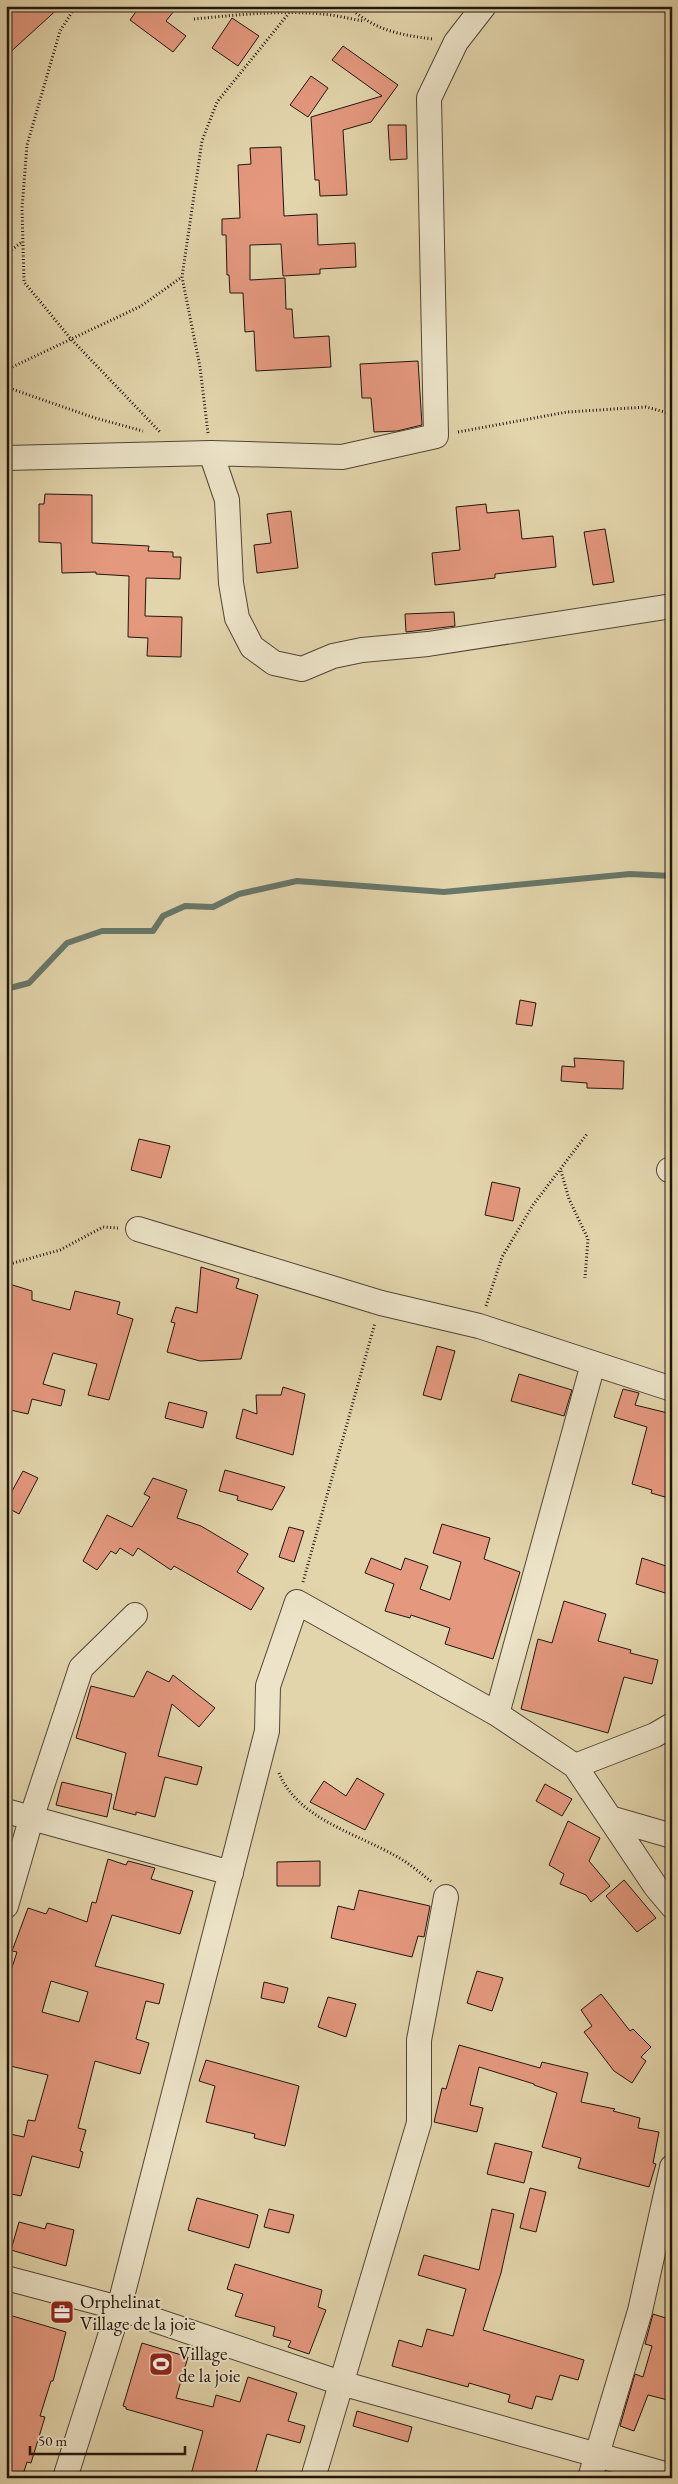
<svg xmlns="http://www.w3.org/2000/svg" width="678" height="2484" font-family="'EB Garamond',serif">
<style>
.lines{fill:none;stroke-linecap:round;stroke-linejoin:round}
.stream{stroke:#677769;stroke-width:6}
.building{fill:#e4987e;stroke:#21150c;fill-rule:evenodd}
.street-casing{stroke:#514534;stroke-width:26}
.path{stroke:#21150c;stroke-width:3;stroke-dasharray:1 2.5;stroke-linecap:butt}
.street{stroke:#ece3c8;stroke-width:24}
.labels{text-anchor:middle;stroke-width:4;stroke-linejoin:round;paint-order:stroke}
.poi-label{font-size:19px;fill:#21150c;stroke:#ece3c8;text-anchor:start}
</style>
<rect width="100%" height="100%" fill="#e2d4ab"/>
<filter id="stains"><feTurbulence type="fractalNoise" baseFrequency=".004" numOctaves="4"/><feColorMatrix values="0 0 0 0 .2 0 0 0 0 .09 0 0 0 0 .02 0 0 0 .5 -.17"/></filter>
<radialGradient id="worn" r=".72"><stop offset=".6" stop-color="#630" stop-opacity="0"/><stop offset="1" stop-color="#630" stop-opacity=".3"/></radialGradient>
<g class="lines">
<!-- stream -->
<path class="stream" d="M6,989L29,983L67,943L102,931H153L163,916L185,906L213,907L239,894L297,881L444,892L630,874L672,876"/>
</g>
<!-- building -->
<path class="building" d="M6,6H61L6,56Z
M140,6H178L166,21L186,36L173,52L130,20Z
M232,18L259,36L238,66L212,48Z
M343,46L398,85L371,122L343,130L347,195L320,196L319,180H315L311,117L382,96L332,60Z
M311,76L328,88L308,117L290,105Z
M388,125H406L407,159L390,160Z
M281,147L284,216L317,214L318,245L355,243L356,267L320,269V274L283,276L281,244L250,245V280L285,278L286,309H292L294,338L329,336L331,367L256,371L254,331L245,332L243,293H230L229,275H227L226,235H222V219L240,218L238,165L251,164L250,148Z
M418,361L422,425L397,431L374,432L371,398H362L360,364Z
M45,494L92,495V543L149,546L148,551L173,552V557H181L180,579L146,578L145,616L182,617L181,657L147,656L148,638L128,637L129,576L96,574V572L62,573L61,543L39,542V504H44Z
M486,504L487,513L519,510L522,539L553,536L556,567L495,574V578L435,585L432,553L460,550L456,507Z
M291,511L298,568L257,573L254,545L271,543L267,514Z
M605,529L614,582L593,585L584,532Z
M454,612L455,626L406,632L405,614Z
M520,1000L536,1003L532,1026L516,1024Z
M574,1058L624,1061L623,1089L587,1088V1083L561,1081L562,1066L575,1067Z
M139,1139L170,1146L161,1178L131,1170Z
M492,1182L520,1188L513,1221L485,1215Z
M201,1267L239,1279L236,1288L258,1295L241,1359L200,1361L167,1352L175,1323L171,1322L176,1307L197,1313Z
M6,1283L32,1291V1300L70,1310L75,1291L120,1302L117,1314L133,1319L109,1400L88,1395L97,1364L53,1353L43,1384L65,1390L61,1406L32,1399L28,1414L6,1409Z
M437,1346L455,1351L441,1400L423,1395Z
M519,1374L572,1390L564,1416L511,1401Z
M283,1387L305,1394L293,1455L236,1438L243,1409L257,1414L256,1395H281Z
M623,1389L639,1393L635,1405L672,1414V1499L651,1493L652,1490L632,1484L647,1427L614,1417Z
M169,1402L207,1412L203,1428L165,1418Z
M225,1470L285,1487L272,1510L237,1500L238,1496L219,1491Z
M23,1471L38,1478L19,1514L6,1507V1502Z
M153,1478L187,1490L177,1518L201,1526L248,1554L237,1572L264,1588L251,1610L174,1566L171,1570L138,1548L133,1556L120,1548L116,1554L111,1551L97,1570L83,1561L107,1515L132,1527L150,1497L144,1494Z
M442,1524L490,1538L484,1559L520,1572L493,1659L445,1644L450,1628L411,1615L410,1618L385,1611L394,1584L365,1573L371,1558L401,1570L405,1558L428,1566L420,1589L450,1600L461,1562L433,1553Z
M289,1527L304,1531L294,1562L279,1557Z
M642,1558L672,1568V1595L636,1584Z
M564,1601L606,1614L598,1641L631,1650L630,1653L658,1660L652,1684L624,1677L608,1733L521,1709L538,1639L552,1643Z
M147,1671L169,1682L173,1675L215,1708L199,1727L172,1704L158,1756L202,1767L197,1785L165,1777L155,1817L136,1812V1815L113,1809L126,1753L76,1738L91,1686L134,1697Z
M357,1778L384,1794L365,1830L310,1802L324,1781L346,1796Z
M62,1782L112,1794L107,1817L56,1805Z
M545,1784L572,1799L562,1816L536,1801Z
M568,1821L600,1838L589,1861L610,1886L591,1902L586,1895L560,1884L564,1874L549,1865Z
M108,1859L126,1865L128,1861L155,1868L151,1879L193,1891L180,1934L112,1915L95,1966L164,1984L159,2004L146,2001L136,2039L149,2043L140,2074L95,2061L78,2128L86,2130L80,2151L83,2152L79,2168L32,2156L21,2196L6,2193V2148L10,2134L24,2137L28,2120L35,2121L48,2075L6,2065V1986L17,1952L12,1951L28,1908L46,1914L49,1908L87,1922L92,1902L96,1903ZM51,1981L88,1992L79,2022L42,2012Z
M320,1861V1886H277V1862Z
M624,1880L656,1918L637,1932L606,1896Z
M359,1890L430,1906L424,1937L418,1936L412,1957L331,1938L338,1906L354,1910Z
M477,1971L503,1978L492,2011L467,2003Z
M264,1982L288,1988L284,2003L261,1998Z
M601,1994L630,2031L633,2029L651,2047L641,2057L646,2061L632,2083L614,2071L584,2032L592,2026L581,2010Z
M328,1997L356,2004L346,2037L318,2027Z
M459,2045L540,2068L542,2062L588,2073L581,2102L615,2109L613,2111L640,2118L638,2128L659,2132L653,2163L656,2164L649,2187L578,2168L581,2158L542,2147L557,2093L534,2085V2084L479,2067L470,2105L483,2108L477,2132L434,2122L442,2088L446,2089Z
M206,2060L299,2086L285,2146L254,2138L255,2134L206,2122L215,2086L199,2081Z
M495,2143L532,2152L524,2183L487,2174Z
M530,2188L546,2192L536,2232L520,2228Z
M197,2198L258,2215L249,2248L188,2230Z
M269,2209L294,2215L289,2233L264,2227Z
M492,2209L514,2214L501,2273L483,2330L584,2360L578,2380L560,2375L552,2400L536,2396L532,2409L508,2402L510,2395L469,2383L468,2387L392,2366L399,2340L422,2347L427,2329L453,2336L466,2289L418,2275L424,2255L479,2270Z
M19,2222L45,2229L47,2223L74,2230L66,2266L11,2250Z
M235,2264L322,2290L318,2307L326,2310L309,2354L288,2347L291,2341L273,2336L275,2327L235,2316L243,2294L227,2289Z
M6,2314L66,2332L53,2381H51L40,2416L45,2417L31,2463L27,2462L22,2478H6Z
M653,2314L672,2320V2401L648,2395L634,2431L620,2426L635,2374L643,2377L652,2346L645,2344Z
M142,2343L188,2357L176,2398L213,2407L216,2395L240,2402L248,2377L297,2393L288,2421L305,2426L300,2443L267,2434L254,2478H190L203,2431L126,2409V2407L123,2406Z
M357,2411L412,2427L408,2442L353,2426Z"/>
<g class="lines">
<!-- street casing -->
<g class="street-casing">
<path id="street" d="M211,453L227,500L231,583L237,618L252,647L274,663L302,669L333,656L362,650L428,644L672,606
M6,458L211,453L342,457L436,436L429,98L456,42L484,6
M669,1170L672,1169
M138,1229L381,1303L479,1326L672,1389
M497,1714L593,1364
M575,1766L655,1735L672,1725
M6,1811L231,1873
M610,1818L672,1836
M6,1906L32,1816L81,1668L135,1615
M6,2278L119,2308L341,2383L672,2476
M65,2478L119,2308L267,1731L268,1686L297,1602L497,1714L575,1766L656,1887L672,1906
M313,2478L419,2123V2040L446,1897
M590,2478L640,2311L672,2167"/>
</g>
<!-- path -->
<path class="path" d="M76,6L60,31L27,145L22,208L24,282L71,339L161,433
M348,6C374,30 399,35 433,39
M194,19C236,15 280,10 322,14C336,15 350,19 364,21
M6,254L22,242
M6,370L141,306L182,277
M6,387L95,418L143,431
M458,432L567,412L646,407L672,414
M208,433L200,367L182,277L202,141L217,102L289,13
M561,1171L569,1199L588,1239L585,1278
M6,1265L60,1250L103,1227L118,1228
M486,1306L502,1257L533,1205L587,1134
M303,1582L375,1323
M279,1773C297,1818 355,1833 394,1855C408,1862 420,1873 432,1882"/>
<!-- street -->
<use href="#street" class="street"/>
</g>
<!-- icons -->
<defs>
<g id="office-square" transform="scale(1.25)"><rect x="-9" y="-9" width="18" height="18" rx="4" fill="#8f2418" stroke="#ece3c8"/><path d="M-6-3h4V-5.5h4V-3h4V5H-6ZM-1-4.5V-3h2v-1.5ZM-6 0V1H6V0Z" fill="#fff"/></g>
<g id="stadium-square" transform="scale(1.25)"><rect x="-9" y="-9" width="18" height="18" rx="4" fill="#8f2418" stroke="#ece3c8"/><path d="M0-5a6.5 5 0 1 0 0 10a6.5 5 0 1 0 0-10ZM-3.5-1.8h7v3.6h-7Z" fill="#fff"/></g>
</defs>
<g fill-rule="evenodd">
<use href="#office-square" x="62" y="2312"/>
<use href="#stadium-square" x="161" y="2364"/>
</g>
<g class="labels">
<!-- poi labels -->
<g class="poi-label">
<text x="80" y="2308">Orphelinat<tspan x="80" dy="22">Village de la joie</tspan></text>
<text x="178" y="2360">Village<tspan x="178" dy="22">de la joie</tspan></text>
</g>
</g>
<!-- margin -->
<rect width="678" height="2484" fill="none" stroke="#e2d4ab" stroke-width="25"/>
<rect x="8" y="8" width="663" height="2469" fill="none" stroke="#21150c" stroke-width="2.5"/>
<rect x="12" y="12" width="653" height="2459" fill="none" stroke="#21150c"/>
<!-- scale -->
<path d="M30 2446v8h155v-8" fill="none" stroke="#21150c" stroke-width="2.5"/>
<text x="38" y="2446" font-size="15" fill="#21150c" stroke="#ece3c8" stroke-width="4" paint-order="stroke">50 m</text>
<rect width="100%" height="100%" filter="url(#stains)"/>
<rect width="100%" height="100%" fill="url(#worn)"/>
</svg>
